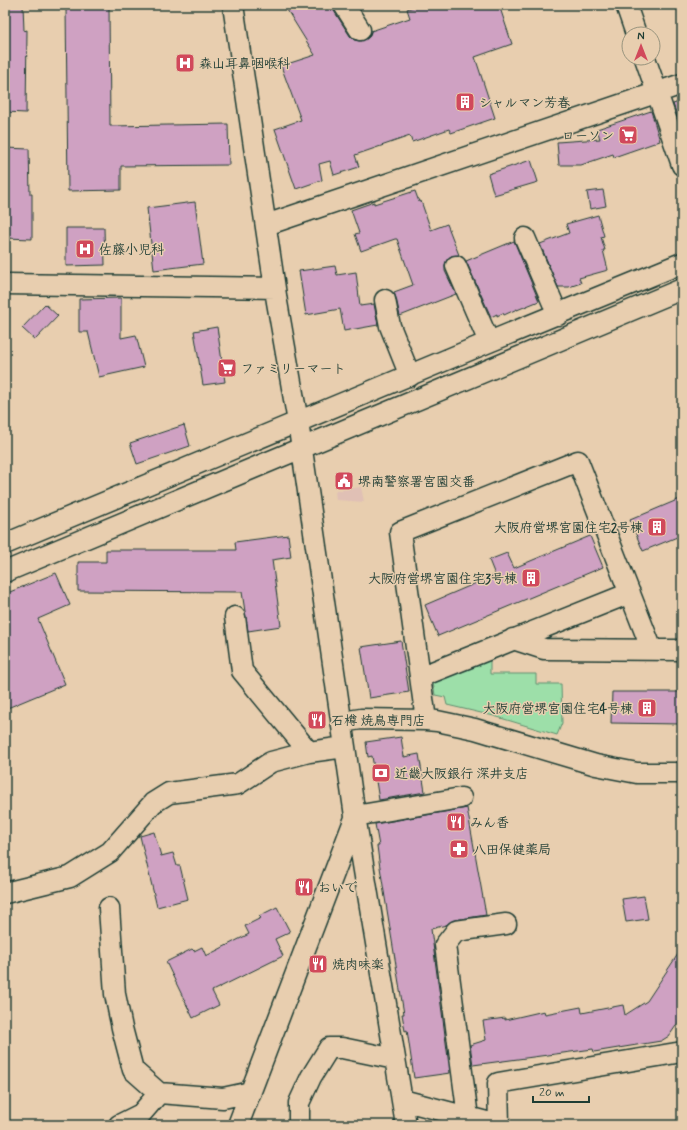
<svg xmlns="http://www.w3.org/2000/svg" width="687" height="1130" font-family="Mynerve,'Klee One',sans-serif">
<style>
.built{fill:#e0c0b5}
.green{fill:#9ddfa9;stroke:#5e8e6e}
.building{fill:#cfa1c2;stroke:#1f3d34}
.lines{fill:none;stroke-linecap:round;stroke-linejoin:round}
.minor-casing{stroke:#1f3d34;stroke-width:23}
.minor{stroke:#e8ceaf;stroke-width:20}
.labels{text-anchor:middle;stroke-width:3;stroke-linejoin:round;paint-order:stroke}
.poi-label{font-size:13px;font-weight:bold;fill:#1f3d34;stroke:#e8ceaf;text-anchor:start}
</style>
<rect width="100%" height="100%" fill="#e8ceaf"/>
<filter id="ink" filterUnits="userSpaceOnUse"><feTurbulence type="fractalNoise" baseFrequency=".025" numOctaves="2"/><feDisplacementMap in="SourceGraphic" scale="8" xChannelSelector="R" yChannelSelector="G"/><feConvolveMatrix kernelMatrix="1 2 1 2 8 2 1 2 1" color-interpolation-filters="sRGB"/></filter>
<g filter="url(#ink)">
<!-- built -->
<path class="built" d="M361,487L364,502L336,500L335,491Z"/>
<!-- green -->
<path class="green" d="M490,660V674H536V684H561L562,723L557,735L494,716L447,705L445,697L435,695L433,682Z"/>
<!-- building -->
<path class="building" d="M6,5H23L24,31L27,30L26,113L5,112V33H7Z
M284,5H333L334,11L350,36L354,40L360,41L366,39L370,36L371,31L410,18L407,9L420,5H499L512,44L475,57L495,118L451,133L449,129L412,142L410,136L355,155L359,167L334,175L330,161L319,164L322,180L296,189L275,129L301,120L281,66L315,55Z
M66,7H109L110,126L228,124L229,165L121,166V190L68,191Z
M682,101V116L678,118L673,104Z
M651,111L660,141L614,157L613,154L581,165H559L557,142L600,139L597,129Z
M5,148L29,149L30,194H32V239L6,238Z
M531,160L538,182L494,195L488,174Z
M603,190L606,206L590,209L587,192Z
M415,191L419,202L421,201L431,230L447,224L459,255L451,256L447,260L445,265V271L456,294L400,316L396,298L394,292L413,285L397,239H395L361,251L355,234L359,233L351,210L374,202V204Z
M195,202L203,264L154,270L147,208Z
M598,215L604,236L601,237L605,250H603L608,270L579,278L581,283L569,287H558L540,244L569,233L566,224Z
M66,228H104L105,265L66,266Z
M514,241L539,301L517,310V309L504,315L503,313L497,316V314L491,317L466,261Z
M335,266L337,275L356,272L360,306L374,304L378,325L344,331L340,309L306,315L299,271Z
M121,298V338L136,335L144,367L99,377L88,332H79V299Z
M45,304L58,316L35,340L22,328Z
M217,327L225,382L203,385L194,331Z
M184,425L190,446L137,464L130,443Z
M682,498V535L643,551L630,520Z
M288,535L291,557L272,560L281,626L248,631L242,592L78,591V562H106V550H236L235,542Z
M590,536L603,567L438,636L425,605L495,575L489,560L507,553L514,568Z
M56,573L70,605L38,619L65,684L5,709V594Z
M401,641L409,692L369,698L361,647Z
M612,692H682V724L611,723Z
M401,737L404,757L419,754L425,792L379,800L372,756L368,757L366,742Z
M467,808L486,915L454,920L446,925L431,929L450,1073L414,1078L407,1030L405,1031L402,1014H404L379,861L377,846H379L375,824Z
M154,832L161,856L173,853L177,866H180L188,899L157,907L140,836Z
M644,896L648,919L626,922L622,899Z
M277,907L290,932L275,939L283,956L212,991L219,1005L193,1018L166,962L192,949L194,951L202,947L206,956L249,934L245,926L261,918L259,916Z
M682,948V1017L669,1036L661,1041L594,1052L593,1049L473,1065L470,1045L486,1040L483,1021L505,1018V1020L544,1011L545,1014L581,1007L582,1013L623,1005L625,1015L647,1001Z"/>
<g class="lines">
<!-- minor casing -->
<g class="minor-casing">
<path id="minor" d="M233,5L277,302L298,422L355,816L406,1125
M344,5L360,30
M626,5L636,34
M645,58L682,165
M266,225L682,84
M525,238L558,315
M456,266L489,342
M5,284L275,288
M385,300L390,326L410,376
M5,544L489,342L682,263
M5,572L682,289
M235,617L242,671L309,752
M513,639L544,649L682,650
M420,677L630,593
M426,720L400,532L578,461L652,650
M342,722L361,719L426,720L437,721L475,729L596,765L637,773H682
M355,816L461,798
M5,893L70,877L110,852L153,803L169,793L238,784L271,762L309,752L345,747
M109,908L115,994L122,1028L133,1070L159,1093L223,1098L251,1092
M402,1100L498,1125
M468,1117L445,945L456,931L506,924
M119,1125L141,1114L159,1093
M238,1125L355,818
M299,1125V1103L311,1077L329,1048H342L395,1059
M499,1125L498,1083L682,1052"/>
</g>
<!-- minor -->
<use href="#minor" class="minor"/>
</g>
</g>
<!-- icons -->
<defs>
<g id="hospital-square" transform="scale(1)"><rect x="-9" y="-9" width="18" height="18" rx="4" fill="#d1495b" stroke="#e8ceaf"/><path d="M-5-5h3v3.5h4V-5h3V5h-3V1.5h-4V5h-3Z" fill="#fff"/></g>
<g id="building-square" transform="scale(1)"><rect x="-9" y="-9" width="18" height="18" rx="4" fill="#d1495b" stroke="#e8ceaf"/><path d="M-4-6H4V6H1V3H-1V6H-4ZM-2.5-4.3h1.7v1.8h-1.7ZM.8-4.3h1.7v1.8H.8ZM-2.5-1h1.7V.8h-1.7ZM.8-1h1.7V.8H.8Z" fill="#fff"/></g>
<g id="supermarket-square" transform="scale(1)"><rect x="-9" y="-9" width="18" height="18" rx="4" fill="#d1495b" stroke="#e8ceaf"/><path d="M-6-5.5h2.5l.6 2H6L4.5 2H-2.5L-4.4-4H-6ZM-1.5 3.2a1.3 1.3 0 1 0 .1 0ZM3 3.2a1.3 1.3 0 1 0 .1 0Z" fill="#fff"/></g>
<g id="civic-square" transform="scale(1)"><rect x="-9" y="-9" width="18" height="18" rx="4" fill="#d1495b" stroke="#e8ceaf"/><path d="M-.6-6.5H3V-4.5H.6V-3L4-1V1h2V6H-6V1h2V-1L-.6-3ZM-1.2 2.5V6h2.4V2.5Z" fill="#fff"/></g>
<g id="restaurant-square" transform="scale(1)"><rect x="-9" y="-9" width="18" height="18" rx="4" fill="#d1495b" stroke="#e8ceaf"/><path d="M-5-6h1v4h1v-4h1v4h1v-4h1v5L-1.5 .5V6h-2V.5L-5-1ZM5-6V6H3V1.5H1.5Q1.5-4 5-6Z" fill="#fff"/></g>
<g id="bank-square" transform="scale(1)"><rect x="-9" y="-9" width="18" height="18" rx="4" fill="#d1495b" stroke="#e8ceaf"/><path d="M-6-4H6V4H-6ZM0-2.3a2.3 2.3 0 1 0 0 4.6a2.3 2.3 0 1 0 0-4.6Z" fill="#fff"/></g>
<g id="pharmacy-square" transform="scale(1)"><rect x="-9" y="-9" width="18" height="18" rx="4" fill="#d1495b" stroke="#e8ceaf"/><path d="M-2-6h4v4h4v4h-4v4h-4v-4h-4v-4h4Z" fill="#fff"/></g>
</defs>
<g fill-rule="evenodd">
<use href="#hospital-square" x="185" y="63"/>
<use href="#building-square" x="465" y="102"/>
<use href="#supermarket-square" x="628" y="135"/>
<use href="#hospital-square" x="85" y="249"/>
<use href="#supermarket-square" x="227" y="368"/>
<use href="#civic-square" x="344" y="481"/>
<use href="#building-square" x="657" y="527"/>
<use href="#building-square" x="531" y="578"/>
<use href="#building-square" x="647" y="708"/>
<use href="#restaurant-square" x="317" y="720"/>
<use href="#bank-square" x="381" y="773"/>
<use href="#restaurant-square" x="456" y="822"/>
<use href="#pharmacy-square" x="459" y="849"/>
<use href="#restaurant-square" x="304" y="887"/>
<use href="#restaurant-square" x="318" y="964"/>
</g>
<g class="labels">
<!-- poi labels -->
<g class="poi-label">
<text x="199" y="68">森山耳鼻咽喉科</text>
<text x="479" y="107">シャルマン芳春</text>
<text x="614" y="140" text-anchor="end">ローソン</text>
<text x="99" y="254">佐藤小児科</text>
<text x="241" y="373">ファミリーマート</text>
<text x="358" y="486">堺南警察署宮園交番</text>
<text x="643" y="532" text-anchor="end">大阪府営堺宮園住宅2号棟</text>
<text x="517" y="583" text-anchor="end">大阪府営堺宮園住宅3号棟</text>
<text x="633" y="713" text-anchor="end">大阪府営堺宮園住宅4号棟</text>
<text x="331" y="725">石樽 焼鳥専門店</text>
<text x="395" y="778">近畿大阪銀行 深井支店</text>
<text x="470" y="827">みん香</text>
<text x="473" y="854">八田保健薬局</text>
<text x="318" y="892">おいで</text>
<text x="332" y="969">焼肉味楽</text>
</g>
</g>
<!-- margin -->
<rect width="687" height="1130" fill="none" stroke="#e8ceaf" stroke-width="20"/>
<rect x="10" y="10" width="667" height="1110" fill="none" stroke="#1f3d34" stroke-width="1.5" filter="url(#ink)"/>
<!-- north arrow -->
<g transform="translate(641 46)"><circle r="19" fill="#e8ceaf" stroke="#98947e"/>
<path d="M0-3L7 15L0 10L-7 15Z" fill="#d1495b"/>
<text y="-6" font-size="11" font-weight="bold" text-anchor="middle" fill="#1f3d34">N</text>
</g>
<!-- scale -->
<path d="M533 1096v6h56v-6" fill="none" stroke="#1f3d34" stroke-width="2"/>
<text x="539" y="1096" font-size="12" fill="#1f3d34" stroke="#e8ceaf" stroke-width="3" paint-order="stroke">20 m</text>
</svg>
